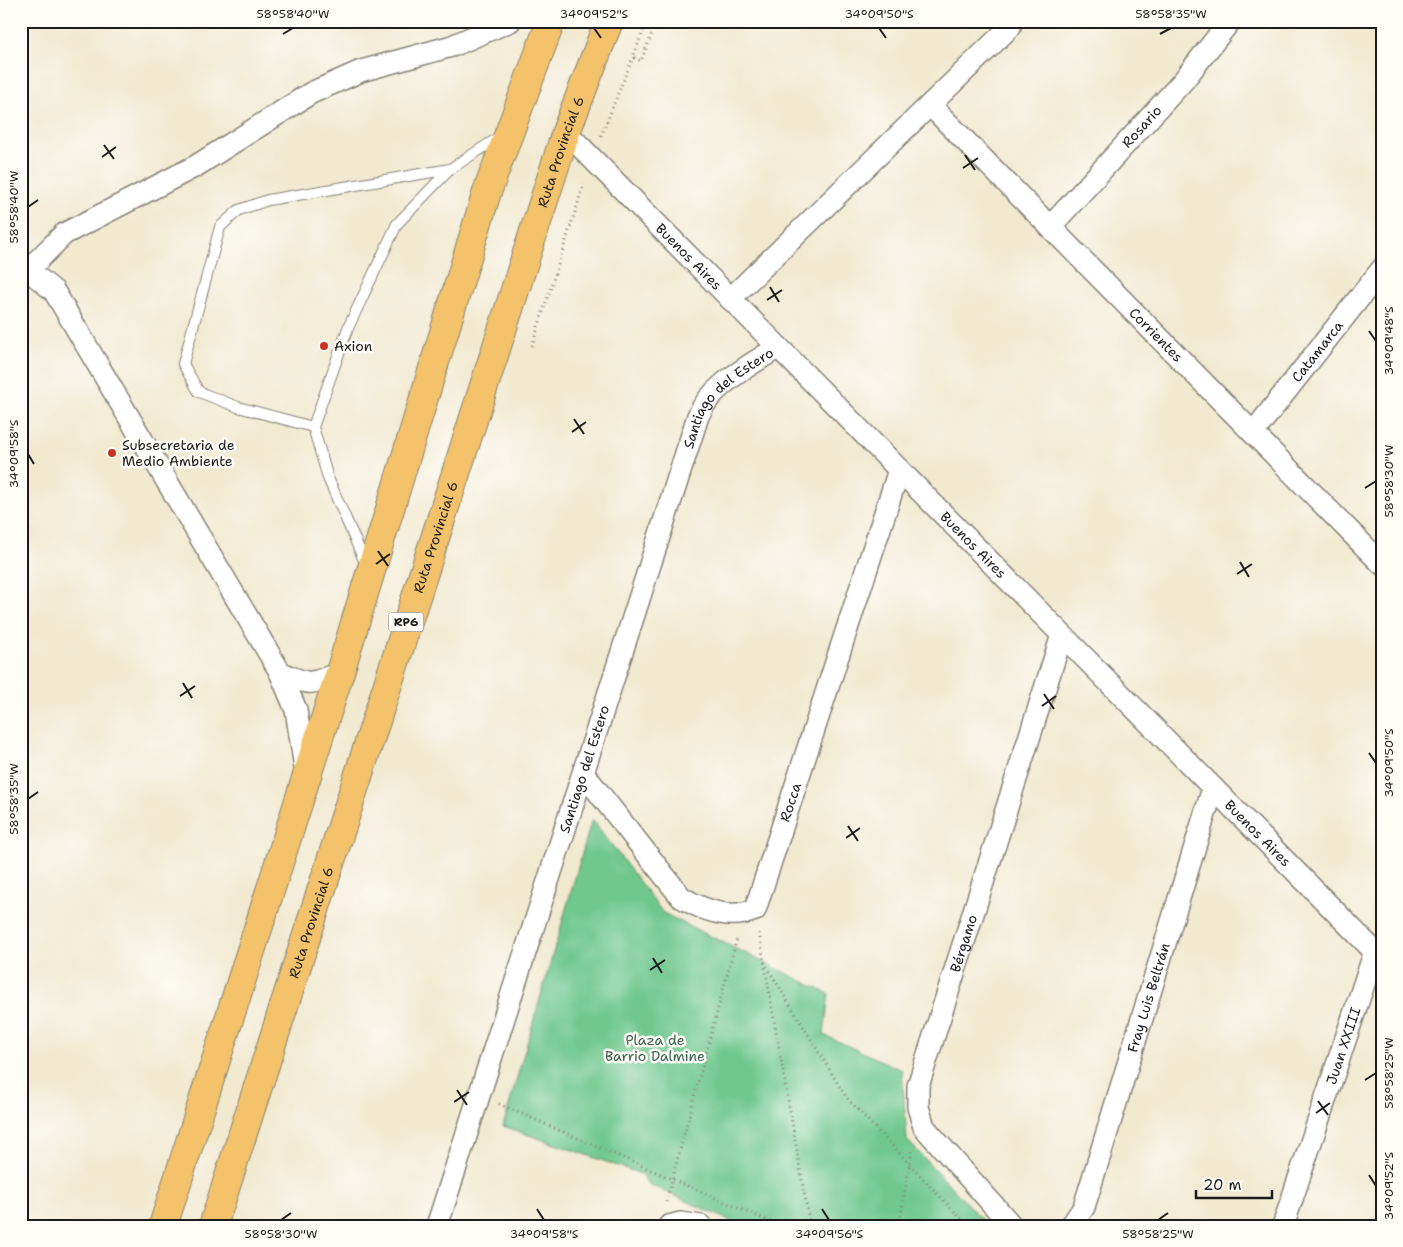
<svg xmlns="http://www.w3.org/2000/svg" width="1403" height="1247" font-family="'Shantell Sans',sans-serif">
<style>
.green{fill:#6fc88f;stroke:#467256}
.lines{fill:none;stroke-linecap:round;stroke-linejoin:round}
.service-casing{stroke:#868276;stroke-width:12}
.minor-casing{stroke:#868276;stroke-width:24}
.trunk-casing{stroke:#868276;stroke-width:30}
.path{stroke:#868276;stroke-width:3;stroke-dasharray:1 4;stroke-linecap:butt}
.service{stroke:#fff;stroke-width:10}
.minor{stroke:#fff;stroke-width:21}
.trunk{stroke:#f3c26a;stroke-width:28}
.ticks{fill:none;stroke:#1c1c1c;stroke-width:2}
.poi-dot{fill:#c8321e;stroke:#fdfcf7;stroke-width:2}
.labels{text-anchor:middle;stroke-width:5;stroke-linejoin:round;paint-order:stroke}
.shield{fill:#fdfcf7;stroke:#605f5e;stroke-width:1}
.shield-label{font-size:12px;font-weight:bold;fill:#1c1c1c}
.street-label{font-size:14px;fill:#1c1c1c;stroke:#fdfcf7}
.poi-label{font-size:14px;fill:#1c1c1c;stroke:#fdfcf7;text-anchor:start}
.park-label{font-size:14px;fill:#3d614a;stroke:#fdfcf7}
.neatline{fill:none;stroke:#1c1c1c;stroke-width:2}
.ticks-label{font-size:12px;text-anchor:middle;fill:#1c1c1c}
</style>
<rect width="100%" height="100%" fill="#fdfcf7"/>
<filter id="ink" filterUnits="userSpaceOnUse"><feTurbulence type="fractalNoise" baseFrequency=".02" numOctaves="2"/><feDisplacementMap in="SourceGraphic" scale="10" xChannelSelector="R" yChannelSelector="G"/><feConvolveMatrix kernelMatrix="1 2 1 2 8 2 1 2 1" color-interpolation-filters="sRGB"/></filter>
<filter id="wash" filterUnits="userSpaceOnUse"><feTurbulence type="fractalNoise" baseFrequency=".0096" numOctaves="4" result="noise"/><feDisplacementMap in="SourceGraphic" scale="20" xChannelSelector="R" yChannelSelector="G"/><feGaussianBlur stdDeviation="1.12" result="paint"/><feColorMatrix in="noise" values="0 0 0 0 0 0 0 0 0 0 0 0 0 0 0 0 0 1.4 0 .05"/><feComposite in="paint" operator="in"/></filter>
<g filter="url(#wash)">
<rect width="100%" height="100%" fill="#f1e9d0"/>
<!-- green -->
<path class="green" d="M592,819L663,913L829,994L824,1035L902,1070L907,1140L988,1226H742L648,1184L641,1174L503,1126Z"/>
</g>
<g filter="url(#ink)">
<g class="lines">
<!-- service casing -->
<g class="service-casing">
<path id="service" d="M313,427L238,407L199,392L183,364L220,227L239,210L268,200L450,169
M367,567L328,478L313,427L348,328L397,224L450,169L501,136"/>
</g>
<!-- minor casing -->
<g class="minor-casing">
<g id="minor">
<path id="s1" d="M931,106L1382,564"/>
<path id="s2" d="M566,132L1382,959"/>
<path id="s3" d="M1050,227L1183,81L1230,21"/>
<path d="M21,270H28L64,234L196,166L311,93L361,71L452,46L510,21"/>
<path d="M28,270L54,291L280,672C309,686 311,685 340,672"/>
<path d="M730,299L1010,27L1003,21"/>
<path id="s4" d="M1253,433L1382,269"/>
<path d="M280,672L296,710L306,774"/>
<path id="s5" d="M584,774L681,897C704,911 730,920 755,910L899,470"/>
<path id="s6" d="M437,1226L698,416C712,384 750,366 778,347"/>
<path d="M669,1226L681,1223L701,1226"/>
<path id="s7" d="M1012,1226L924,1127L918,1107V1086L1062,635"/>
<path id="s8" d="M1071,1226L1084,1207L1213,788"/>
<path id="s9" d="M1283,1226L1375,951"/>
</g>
</g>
<!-- trunk casing -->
<g class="trunk-casing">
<g id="trunk">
<path d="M163,1226L340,672L487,192L551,21"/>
<path id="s10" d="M213,1226L566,132L609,21"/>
</g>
</g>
<!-- path -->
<path class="path" d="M647,21L633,57L641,61L657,21
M601,136L633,57
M532,346L584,184
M759,933L810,1226
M764,962L846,1097L968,1226
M499,1104L780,1226
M666,1202L737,938
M899,1226L912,1149"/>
<!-- service -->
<use href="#service" class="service"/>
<!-- minor -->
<use href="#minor" class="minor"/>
<!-- trunk -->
<use href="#trunk" class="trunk"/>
</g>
</g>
<!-- ticks -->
<path class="ticks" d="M594,28L601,38M879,28L886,38M283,34L293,28M1160,34L1171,28M104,145L114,159M965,155L975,170M102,157L116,147M963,168L978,158M28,207L38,200M770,287L779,302M767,300L782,290M1369,331L1376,341M574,419L584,434M572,432L586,422M28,454L34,464M1365,488L1376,481M378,551L388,566M1240,562L1249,577M376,564L390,554M1237,574L1252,564M183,683L192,698M1044,694L1054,709M180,696L195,686M1042,706L1056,696M1369,753L1376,763M28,799L38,792M848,826L858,841M846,838L860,828M653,958L662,973M650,970L665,960M1365,1080L1376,1073M457,1090L467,1105M1318,1101L1328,1115M454,1102L469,1092M1316,1113L1330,1103M1369,1175L1376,1186M537,1209L544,1220M822,1209L829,1220M281,1220L291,1213M1158,1220L1168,1213"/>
<!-- markers -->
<g class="poi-dot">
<circle cx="324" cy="346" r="5"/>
<circle cx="112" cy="453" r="5"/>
</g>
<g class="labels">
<!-- shield labels -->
<rect class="shield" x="388.5" y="612.5" width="35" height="19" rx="4"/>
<g class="shield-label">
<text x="406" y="626">RP6</text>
</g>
<!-- street labels -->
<g class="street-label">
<text dy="5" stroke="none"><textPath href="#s3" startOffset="136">Rosario</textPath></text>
<text dy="5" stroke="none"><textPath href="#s10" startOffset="1129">Ruta Provincial 6</textPath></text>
<text dy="5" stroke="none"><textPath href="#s2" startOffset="175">Buenos Aires</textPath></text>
<text dy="5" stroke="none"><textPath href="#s1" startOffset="321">Corrientes</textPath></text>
<text dy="5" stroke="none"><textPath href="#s4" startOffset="104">Catamarca</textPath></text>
<text dy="5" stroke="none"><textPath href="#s6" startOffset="884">Santiago del Estero</textPath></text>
<text dy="5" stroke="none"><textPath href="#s10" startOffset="724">Ruta Provincial 6</textPath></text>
<text dy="5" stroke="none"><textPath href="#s2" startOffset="580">Buenos Aires</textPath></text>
<text dy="5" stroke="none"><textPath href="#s6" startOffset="480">Santiago del Estero</textPath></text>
<text dy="5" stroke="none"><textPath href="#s5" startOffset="348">Rocca</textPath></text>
<text dy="5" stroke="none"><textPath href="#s2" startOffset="985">Buenos Aires</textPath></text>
<text dy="5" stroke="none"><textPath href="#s10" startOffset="319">Ruta Provincial 6</textPath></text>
<text dy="5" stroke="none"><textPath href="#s7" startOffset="324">Bérgamo</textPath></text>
<text dy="5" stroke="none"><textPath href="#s8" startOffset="242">Fray Luis Beltrán</textPath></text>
<text dy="5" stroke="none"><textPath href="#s9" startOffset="190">Juan XXIII</textPath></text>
</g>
<!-- poi labels -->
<g class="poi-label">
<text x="334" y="351">Axion</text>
<text x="122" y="450">Subsecretaria de<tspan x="122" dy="16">Medio Ambiente</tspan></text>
</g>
<!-- park labels -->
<g class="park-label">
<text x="655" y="1045">Plaza de<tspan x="655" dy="16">Barrio Dalmine</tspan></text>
</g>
</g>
<!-- margin -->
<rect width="1403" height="1247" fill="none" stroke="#fdfcf7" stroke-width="55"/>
<!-- scale -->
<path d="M1196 1190v8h76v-8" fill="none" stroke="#1c1c1c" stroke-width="2.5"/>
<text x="1203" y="1190" font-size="15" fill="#1c1c1c" stroke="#fdfcf7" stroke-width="4" paint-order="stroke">20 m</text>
<rect x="28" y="28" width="1348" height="1192" class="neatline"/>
<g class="ticks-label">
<text x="293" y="18">58°58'40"W</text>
<text x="594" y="18">34°09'52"S</text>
<text x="879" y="18">34°09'50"S</text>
<text x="1171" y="18">58°58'35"W</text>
<text transform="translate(14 207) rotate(-90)" y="4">58°58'40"W</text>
<text transform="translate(1389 341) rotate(-90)" y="4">34°09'48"S</text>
<text transform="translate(14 454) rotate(-90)" y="4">34°09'58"S</text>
<text transform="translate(1389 481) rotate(-90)" y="4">58°58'30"W</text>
<text transform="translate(1389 763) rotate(-90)" y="4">34°09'50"S</text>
<text transform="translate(14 799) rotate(-90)" y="4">58°58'35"W</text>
<text transform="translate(1389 1073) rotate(-90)" y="4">58°58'25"W</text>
<text transform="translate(1389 1186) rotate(-90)" y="4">34°09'52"S</text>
<text x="281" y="1238">58°58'30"W</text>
<text x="544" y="1238">34°09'58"S</text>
<text x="829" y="1238">34°09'56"S</text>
<text x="1158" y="1238">58°58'25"W</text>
</g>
</svg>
